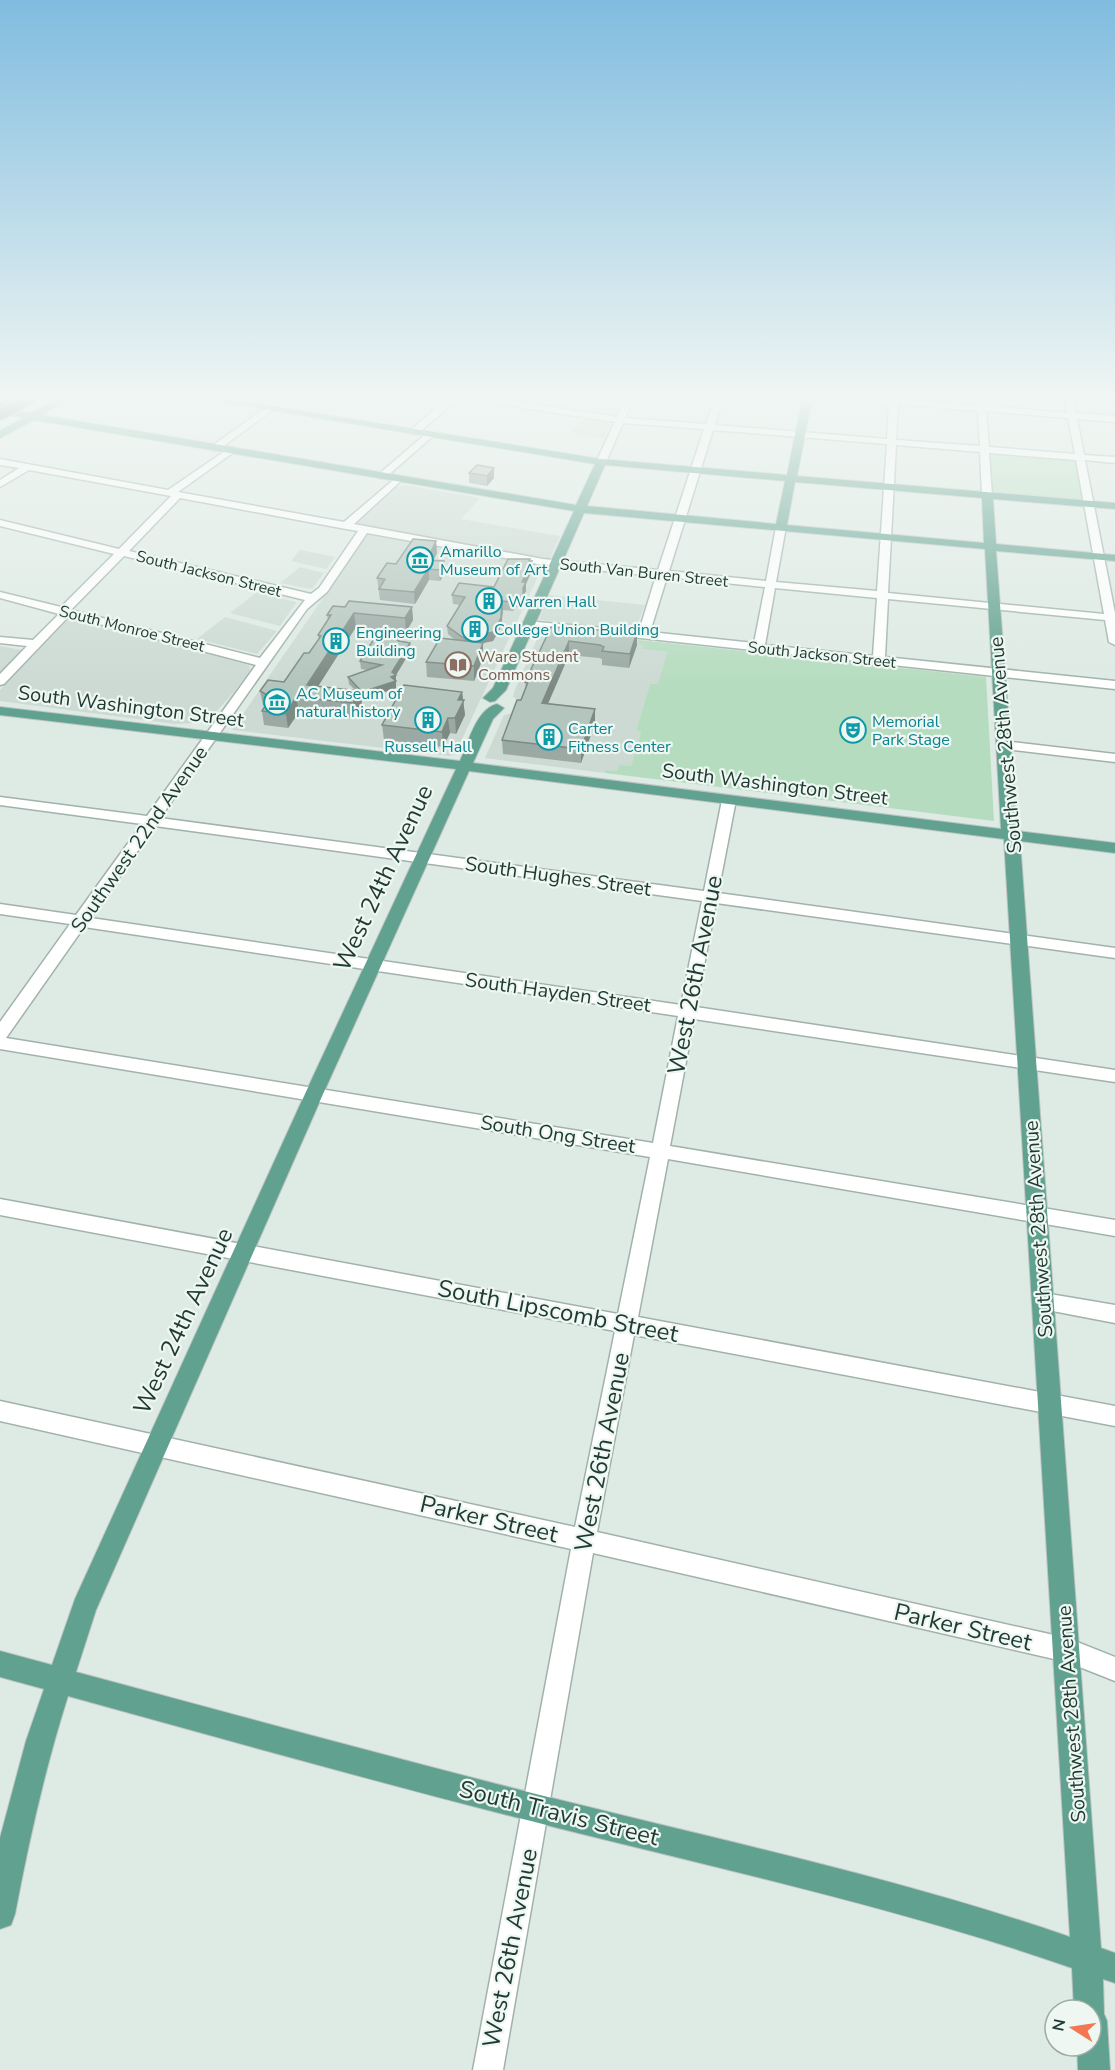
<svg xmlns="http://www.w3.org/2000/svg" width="1115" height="2070" font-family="'Nunito Sans',sans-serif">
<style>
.built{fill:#ccdad3}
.green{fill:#b6dcbf}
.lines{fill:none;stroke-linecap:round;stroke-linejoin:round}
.minor-casing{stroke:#a1b2ab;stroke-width:3}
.major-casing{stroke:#bcc4c2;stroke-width:2}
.highway-casing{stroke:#bcc4c2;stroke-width:2}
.minor{fill:#fff;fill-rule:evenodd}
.major{fill:#61a18f;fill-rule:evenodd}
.highway{fill:#2b6659;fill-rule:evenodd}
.highway-bridge-casing{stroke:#bcc4c2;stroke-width:12;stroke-linecap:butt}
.highway-bridge{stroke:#2b6659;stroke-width:10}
.wall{fill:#9aa9a3;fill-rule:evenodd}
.shaded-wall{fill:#7d8a84}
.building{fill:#b3c5bd;stroke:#7d8a84;stroke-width:1.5}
.labels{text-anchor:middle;stroke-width:4.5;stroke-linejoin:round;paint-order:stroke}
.far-culture-label{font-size:16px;fill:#0d838f;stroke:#eef7f2;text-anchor:start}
.far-street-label{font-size:16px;fill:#1f3a32;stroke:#eef7f2}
.far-education-label{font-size:16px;fill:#785e54;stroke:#eef7f2;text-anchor:start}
.street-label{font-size:20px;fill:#1f3a32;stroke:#eef7f2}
.near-street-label{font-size:24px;fill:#1f3a32;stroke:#eef7f2}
</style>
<rect width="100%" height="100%" fill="#deeae4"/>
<!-- built -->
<path class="built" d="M596,397L610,399L623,401L617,414L614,415L582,411Z
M584,419L612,424L605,439L570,433Z
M405,485L480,498L461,519L560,536L550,558L545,559L358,524L357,522L396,487Z
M367,534L540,566L542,568L455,754L450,756L232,730Z
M300,550L335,557L326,569L291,561Z
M300,567L324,573L312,589L280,583Z
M257,592L296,602V603L280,626L230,613Z
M549,595L645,605L635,630L539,620Z
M225,617L255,625L277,631L257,654L197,639Z
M75,619L249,665L250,670L233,693L214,714L195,723L175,724L0,701V690L66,621Z
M541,630L639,640L638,645H644L643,649L667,652L658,685L650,684L636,731L641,732L631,766L617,771L606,770L605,773L485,758L504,715L514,713L519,700L513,697L514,692Z
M0,646L22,650L0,673Z"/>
<!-- green -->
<path class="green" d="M987,451L1076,458L1084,502L990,494Z
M639,640L986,677L994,821L605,773L606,770L617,771L619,765L631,766L641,732L636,731L650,684H658L667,652L643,649V645H638Z"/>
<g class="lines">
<!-- minor casing -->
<g class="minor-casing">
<path id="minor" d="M451,395H474L617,417L627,395H635L625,418L706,424L716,395H724L715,425L887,439L889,404L807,395L890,399V395H898V399L977,406V395H985L986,406L1067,413L1064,395H1072L1076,413L1115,416V422L1077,419L1084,455L1115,457V463L1085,460L1115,613V645L1109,642L1105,620L888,599L885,657L1115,681V689L529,626L523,623L525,621L639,631L656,576L543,565L367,533L327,592L307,609L160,818L704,891L722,800L729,796L736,800L718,893L1115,948V958L716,903L696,1007L1115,1070V1082L694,1019L670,1146L1115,1220V1236L668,1159L638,1317L1115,1406V1426L634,1335L597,1532L1067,1638L1115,1657V1681L1067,1662L593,1553L503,2070H473L571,1549L0,1421V1401L575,1527L615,1331L0,1215V1199L618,1314L650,1157L0,1049V1022L70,924L0,914V904L76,915L142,824L0,805V797L147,816L256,665L69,616L4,684L0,685V674L27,646L0,643V637L33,640L59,614L0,598V592L61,607L114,554L0,526V520L119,549L171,496L29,470L0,487V480L19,468L0,465V459L168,490L231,447L236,450L234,452L178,492L344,522L398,476L403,479L401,481L354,524L543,559L658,570L704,429L623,423L606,462L601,465L596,462L615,422L459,398L417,434H411V430ZM898,404L978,411L980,446L896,440ZM986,411L1068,418L1075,454L989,447ZM713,430L887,444L877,591L776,582L786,527L781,524L776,527L766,581L669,571ZM896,445L980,452L982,495L987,498L992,495L989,453L1076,460L1104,614L888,593ZM180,498L346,529L358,531L319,588L311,594L129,551ZM124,556L305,600L260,658L71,610ZM667,577L765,587L754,643L650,632ZM775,588L877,598L873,656L765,645ZM155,826L702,901L681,1005L91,918ZM84,927L678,1016L653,1143L6,1038Z
M267,407L274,409L218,450H212V446Z
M427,433L434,435L385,478H379V474Z
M1003,741L1115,754V762L998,748L997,745L998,742Z
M1044,1293L1115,1305V1323L1037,1308L1034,1302L1037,1296Z"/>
</g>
<!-- major casing -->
<g class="major-casing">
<path id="major" d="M63,395H74L42,415L576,505L595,464L179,395H203L601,459L787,475L803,395H813L797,476L1115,503V509L993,499L996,544L1115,555V561L996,551L1017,831L1115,843V853L1020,841L1101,1948L1115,1953V1983L1103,1979L1104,2014L1107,2021L1110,2070H1078L1077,2046H1091V2010H1074L1072,1968C904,1909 730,1871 558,1828C394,1787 231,1741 68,1696C45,1768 29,1840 15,1914L11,1925L0,1929V1838L26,1741L44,1689L0,1677V1651L52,1665L75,1599L305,1094L456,769L0,715V707L460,761C468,744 476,709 497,704L504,708L493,719L473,763L1001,829L985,549L584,513L506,690L495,701L490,702L483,698L493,688L574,511L34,420L0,438V431L23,418L0,414V408L31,413ZM605,465L785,481L776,524L587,506ZM795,482L982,498L984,543L787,525ZM469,771L1004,839L1070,1937C902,1879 728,1842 556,1799C396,1759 236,1715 76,1672L96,1610L323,1094Z"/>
</g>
<!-- highway casing -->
<g class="highway-casing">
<path id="highway" d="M14,395H25L0,410V403Z"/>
</g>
<!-- minor -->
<use href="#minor" class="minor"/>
<!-- major -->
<use href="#major" class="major"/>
<!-- highway -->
<use href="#highway" class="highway"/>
<!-- highway-bridge casing -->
<g class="highway-bridge-casing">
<path id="highway-bridge" d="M0,415L38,395"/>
</g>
<!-- highway-bridge -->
<use href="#highway-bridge" class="highway-bridge"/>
</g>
<!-- wall -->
<path class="wall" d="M477,465L494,478L487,486L469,483V473Z
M436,541L437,553L433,560L444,561L445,573L440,581L429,580L415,604L380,600L377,578L396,564Z
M530,561L532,570L526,584V591L523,597V608L515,607L513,611L503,610L501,627L493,641L483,643V658L474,681L427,677L426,662L455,640L448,634L447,626L460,605L453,604L452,595L494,587Z
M345,607H412L413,620L406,632L383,630L411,650L396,675V688L363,700L361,697L362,705L355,718L299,712L288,728L264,725L262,711L265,706L263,705L260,691L284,682L309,653L319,640L318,635L328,620L327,615ZM356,627L380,630L360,661L361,669L368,670L348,677L349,684L355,690L318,686Z
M551,627L599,630L637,632V645L629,668L602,665V659L599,658L569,655L548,704L595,723L581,763L503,754L502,740L521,700L526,688L525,682Z
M462,692L465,715L456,734L450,733L443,747L384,740L382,725Z"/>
<!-- shaded-wall -->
<path class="shaded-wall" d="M494,468V478L487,486V476Z
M436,541L437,553L429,570V580L415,604L414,592L427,560Z
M530,559V566L532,561V570L526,584V591L523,597L522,582Z
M444,561L445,573L440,581L439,570Z
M515,598V607L513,611V602Z
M502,601L503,610L501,627L493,641L483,643V658L474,681V666L466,648L465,639Z
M412,607L413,620L406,632L405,618Z
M354,613L356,627L310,699L307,685Z
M637,632V645L629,668L630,654Z
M569,641V655L542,717V703Z
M410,643L411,650L396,675V688L363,700L362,692L391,677L392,672Z
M360,691L362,705L355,718L353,703Z
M462,692L465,715L456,734L455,718L458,700Z
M296,697L299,712L288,728L286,714Z
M595,709V723L581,763V749Z
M448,718L450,733L443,747L442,732Z"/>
<!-- building -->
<path class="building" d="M477,465L494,468L487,476L469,473Z
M413,539L436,541L427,560L444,561L439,570L428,569L414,592L379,589L385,579L377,578L387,563L396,564Z
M508,559H530L529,561H532L522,582H526L523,588V599L515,598L513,602L502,601L501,618L493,632L465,639L447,626L465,597L452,595L459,583L494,587Z
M349,601L412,607L405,618L354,613L307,685L360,691L353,703L296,697L286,714L262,711L271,697L260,691L268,680L284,682L304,653H309L321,636L318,635L331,615H327L333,606L345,607Z
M551,627L599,630L600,627L637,632L630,654L602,651L604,647L600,645L569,641L542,703L595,709L581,749L502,740L517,700H521L528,682H525Z
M381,628L399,641L410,643L392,672L396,675L391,677L396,681L362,692L348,677L382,665L360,661Z
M440,638L483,643L474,666L426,662Z
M404,685L462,692L458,700H464L455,718H448L442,732L382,725Z"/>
<!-- sky -->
<linearGradient id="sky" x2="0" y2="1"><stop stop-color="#80bcdf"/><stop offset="0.58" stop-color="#f0f6f3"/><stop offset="1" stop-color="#f0f6f3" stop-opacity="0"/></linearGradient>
<rect width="1115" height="685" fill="url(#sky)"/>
<!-- icons -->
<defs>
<g id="museum-ring" transform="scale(1.35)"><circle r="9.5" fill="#eef7f2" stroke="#0f9aa8" stroke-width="1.5"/><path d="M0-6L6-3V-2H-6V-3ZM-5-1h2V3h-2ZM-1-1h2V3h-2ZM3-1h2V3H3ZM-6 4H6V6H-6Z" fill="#0f9aa8"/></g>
<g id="building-ring" transform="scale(1.35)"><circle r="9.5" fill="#eef7f2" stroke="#0f9aa8" stroke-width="1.5"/><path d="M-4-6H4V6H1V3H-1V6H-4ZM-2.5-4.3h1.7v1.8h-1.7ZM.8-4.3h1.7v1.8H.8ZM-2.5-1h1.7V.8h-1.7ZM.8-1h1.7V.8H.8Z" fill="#0f9aa8"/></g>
<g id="library-ring" transform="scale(1.35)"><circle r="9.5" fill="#eef7f2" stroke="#8d6e63" stroke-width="1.5"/><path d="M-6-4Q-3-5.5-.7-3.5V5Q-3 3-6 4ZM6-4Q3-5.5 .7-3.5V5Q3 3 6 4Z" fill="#8d6e63"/></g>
<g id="theatre-ring" transform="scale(1.35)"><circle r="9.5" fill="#eef7f2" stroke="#0f9aa8" stroke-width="1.5"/><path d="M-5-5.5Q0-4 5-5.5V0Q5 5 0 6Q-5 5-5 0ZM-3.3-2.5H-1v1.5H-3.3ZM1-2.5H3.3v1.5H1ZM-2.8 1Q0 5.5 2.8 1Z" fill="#0f9aa8"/></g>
</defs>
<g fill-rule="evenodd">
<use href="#museum-ring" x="420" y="560"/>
<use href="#building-ring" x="489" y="601"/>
<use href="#building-ring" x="475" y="629"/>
<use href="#building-ring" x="336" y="641"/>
<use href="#library-ring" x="458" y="665"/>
<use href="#museum-ring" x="277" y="702"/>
<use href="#building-ring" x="428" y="720"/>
<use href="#theatre-ring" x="853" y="730"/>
<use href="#building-ring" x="549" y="737"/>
</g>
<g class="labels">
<!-- far-culture labels -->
<g class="far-culture-label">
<text x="440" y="557">Amarillo<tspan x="440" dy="18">Museum of Art</tspan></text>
<text x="508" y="607">Warren Hall</text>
<text x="494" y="635">College Union Building</text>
<text x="356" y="638">Engineering<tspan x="356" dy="18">Building</tspan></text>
<text x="296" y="699">AC Museum of<tspan x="296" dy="18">natural history</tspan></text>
<text x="872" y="727">Memorial<tspan x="872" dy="18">Park Stage</tspan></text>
<text x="568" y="734">Carter<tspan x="568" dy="18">Fitness Center</tspan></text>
<text x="428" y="752" text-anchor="middle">Russell Hall</text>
</g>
<!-- far-street labels -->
<g class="far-street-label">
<text transform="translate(644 572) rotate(6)" y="6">South Van Buren Street</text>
<text transform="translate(209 573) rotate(14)" y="6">South Jackson Street</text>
<text transform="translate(132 628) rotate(14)" y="6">South Monroe Street</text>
<text transform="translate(822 654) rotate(6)" y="6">South Jackson Street</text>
</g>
<!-- far-education labels -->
<g class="far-education-label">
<text x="478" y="662">Ware Student<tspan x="478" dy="18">Commons</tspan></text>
</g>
<!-- street labels -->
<g class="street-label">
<text transform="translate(131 706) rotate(7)" y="7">South Washington Street</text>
<text transform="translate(1005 745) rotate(-95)" y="7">Southwest 28th Avenue</text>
<text transform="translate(775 784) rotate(7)" y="7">South Washington Street</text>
<text transform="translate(139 839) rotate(-55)" y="7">Southwest 22nd Avenue</text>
<text transform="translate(558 876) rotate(8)" y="7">South Hughes Street</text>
<text transform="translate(558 992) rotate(8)" y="7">South Hayden Street</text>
<text transform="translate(558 1134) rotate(9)" y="7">South Ong Street</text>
<text transform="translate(1038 1229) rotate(-94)" y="7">Southwest 28th Avenue</text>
<text transform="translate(1071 1714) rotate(-94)" y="7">Southwest 28th Avenue</text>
</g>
<!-- near-street labels -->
<g class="near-street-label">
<text transform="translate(383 878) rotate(-65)" y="8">West 24th Avenue</text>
<text transform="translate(695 975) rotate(-79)" y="8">West 26th Avenue</text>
<text transform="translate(558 1311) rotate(11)" y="8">South Lipscomb Street</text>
<text transform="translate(183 1321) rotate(-65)" y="8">West 24th Avenue</text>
<text transform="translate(602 1452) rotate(-79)" y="8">West 26th Avenue</text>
<text transform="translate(489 1519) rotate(13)" y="8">Parker Street</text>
<text transform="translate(963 1627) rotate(13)" y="8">Parker Street</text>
<text transform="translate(559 1813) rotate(14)" y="8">South Travis Street</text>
<text transform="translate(510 1948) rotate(-79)" y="8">West 26th Avenue</text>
</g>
</g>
<!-- north arrow -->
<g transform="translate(1073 2028) rotate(282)"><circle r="28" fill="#eef7f2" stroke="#9baba5" stroke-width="1.5"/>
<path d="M0-4.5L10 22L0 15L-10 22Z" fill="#f47652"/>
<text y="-9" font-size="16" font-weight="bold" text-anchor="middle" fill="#1f3a32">N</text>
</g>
</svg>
